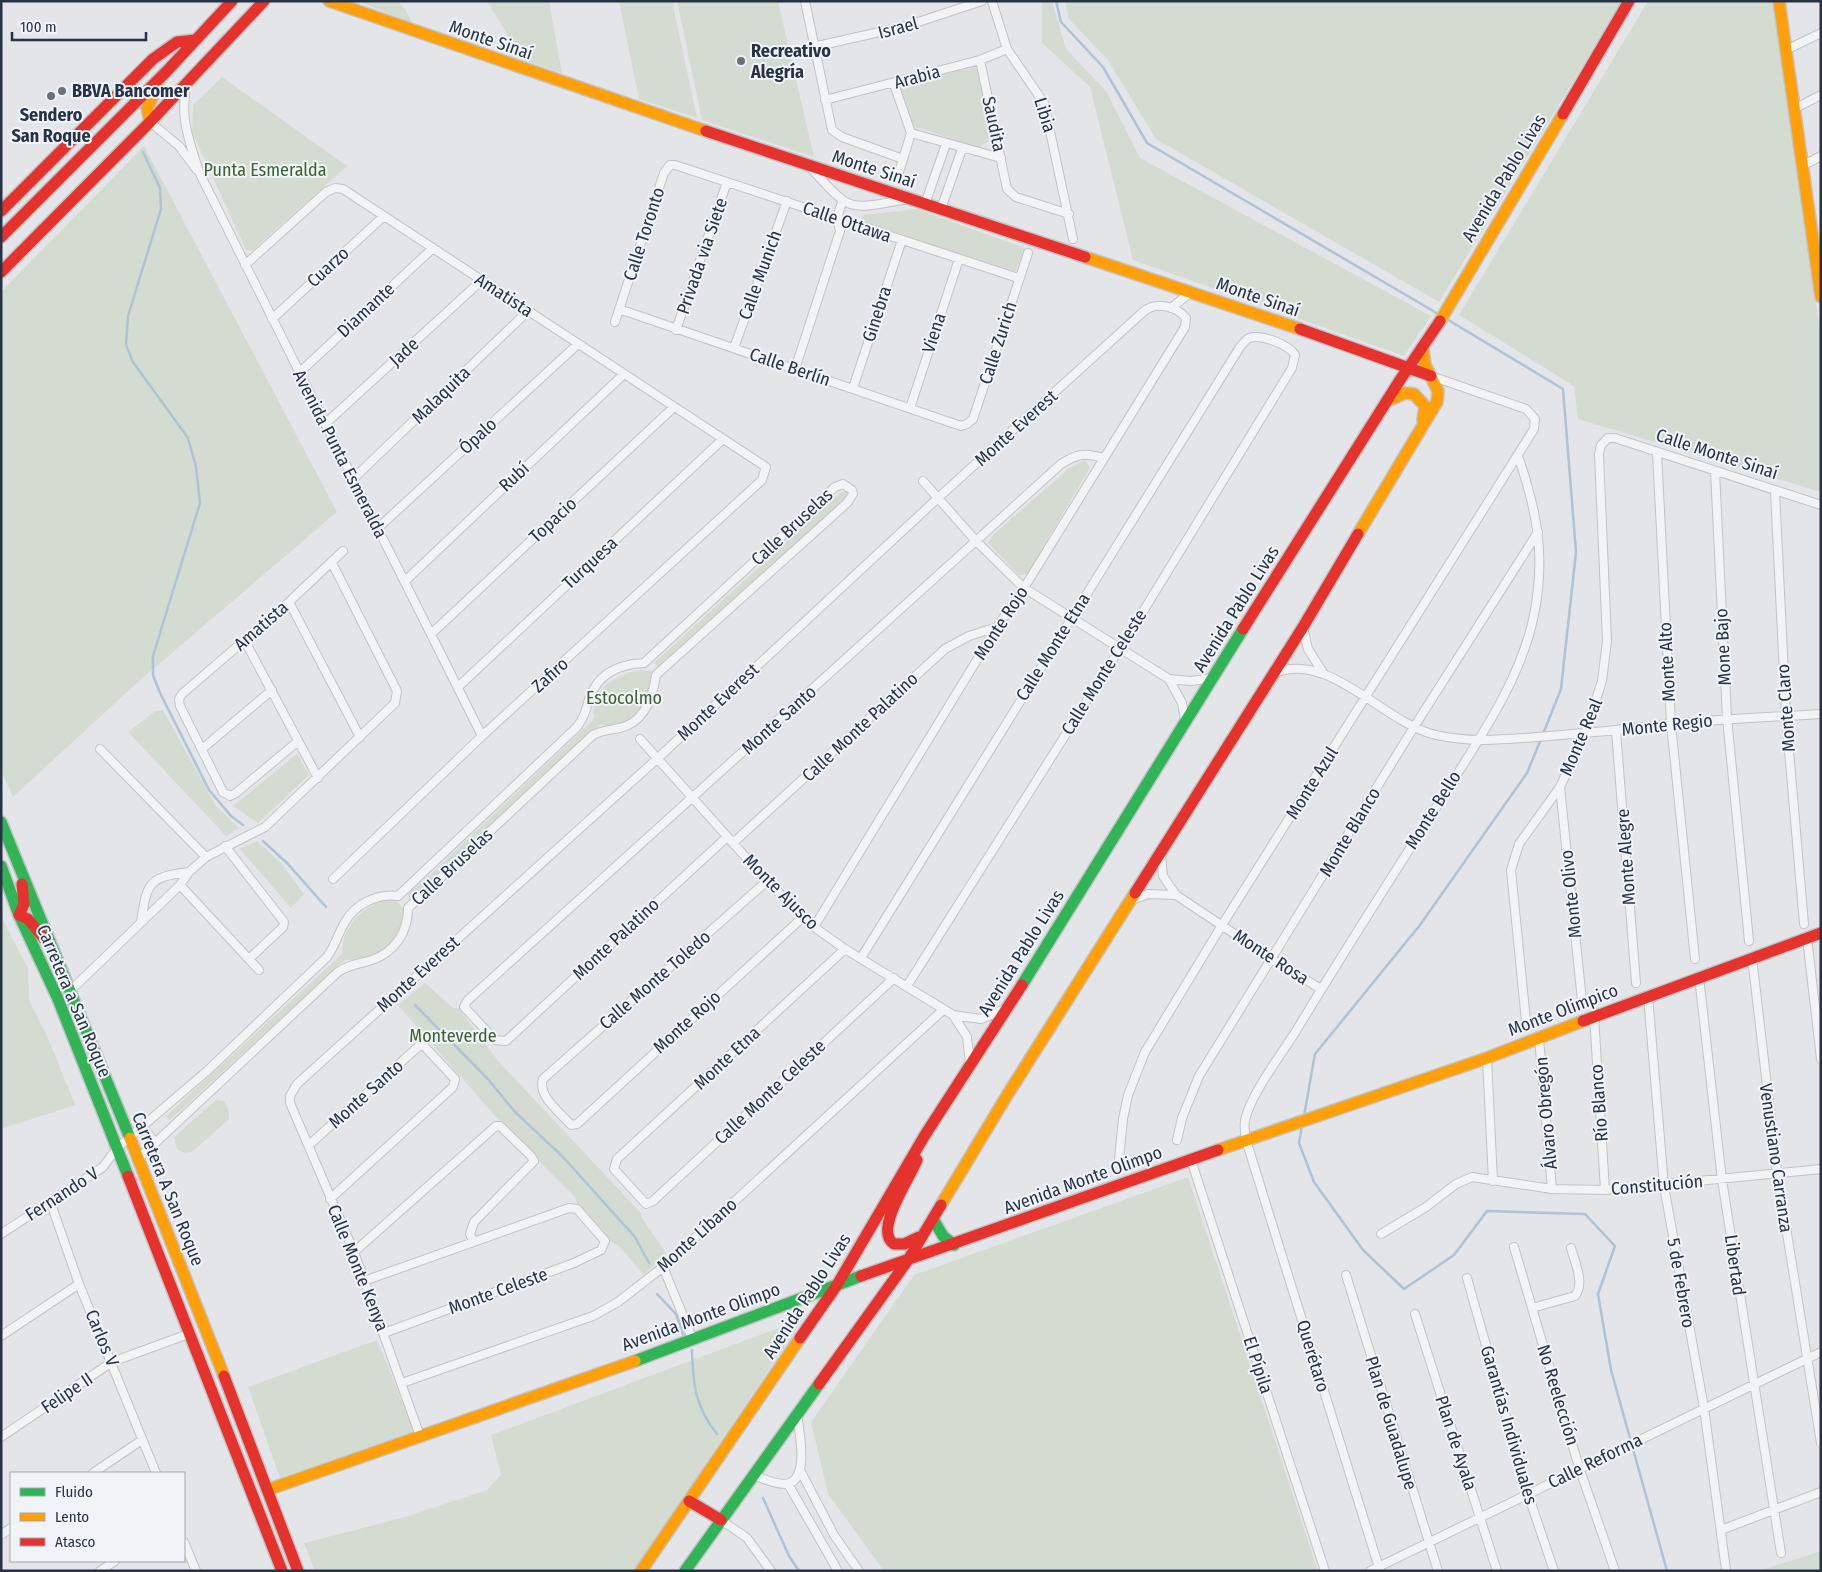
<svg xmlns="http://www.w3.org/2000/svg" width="1822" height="1572" font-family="'Fira Sans Condensed',sans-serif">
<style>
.green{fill:#d4dcd2}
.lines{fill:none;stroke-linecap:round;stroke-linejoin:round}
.stream{stroke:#aec3d6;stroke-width:2.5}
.street-casing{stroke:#c1c3c6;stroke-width:10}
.fast-casing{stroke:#c1c3c6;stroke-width:14}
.slow-casing{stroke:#c1c3c6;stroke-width:14}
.jam-casing{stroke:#c1c3c6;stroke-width:14}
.street{stroke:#f2f3f4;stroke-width:8}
.fast{stroke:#30b455;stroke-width:11}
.slow{stroke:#ff9f0a;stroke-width:11}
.jam{stroke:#e5322d;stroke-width:11}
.poi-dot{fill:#69717d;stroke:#f0f4f8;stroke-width:2}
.labels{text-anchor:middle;stroke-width:4;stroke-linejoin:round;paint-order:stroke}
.street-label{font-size:18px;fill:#273344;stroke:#f0f4f8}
.poi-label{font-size:18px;font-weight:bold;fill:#273344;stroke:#f0f4f8;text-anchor:start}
.park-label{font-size:18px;fill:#3e6133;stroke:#f0f4f8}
</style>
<rect width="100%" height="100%" fill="#e3e5e8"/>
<!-- green -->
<path class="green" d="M357,1H398L405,9L412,23Z
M487,1H549L562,73L508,55L512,42Z
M619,1H672L697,118L639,99Z
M677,1H778L814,157L702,120Z
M1042,1H1052L1066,49L1106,91L1140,158L1431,316L1404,356L1133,260L1090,87L1042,43Z
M1065,1H1622L1439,302L1156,139L1108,60L1069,19Z
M1648,1H1773L1821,338V492L1578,419L1574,386L1459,315Z
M974,67L977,69L990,133L988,141L978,148L910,125L900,91L902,85Z
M222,77L347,166L253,250H246L192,132L193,105Z
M144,146L337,512L139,681L13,797L1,770V292Z
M917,209L1025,248L1015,272L860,221L863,215Z
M1085,460L1090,468L1027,574L1019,575L988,543L992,536L1068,469Z
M847,491L850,495L658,668L654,663L841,492Z
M641,670L652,671C655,689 643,718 624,725C618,727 606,725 600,725L413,899L409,900L408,893L430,875L595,718C586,690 618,674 641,670Z
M163,710L216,806L239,828L226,836L128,732L154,712Z
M297,754L309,775L258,823L233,806Z
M257,841L282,864L304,894L291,908L240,849Z
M394,899L404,909C404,934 385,955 361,960C355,961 351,959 345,960L170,1120L166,1116L342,954C343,949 342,944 344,938C352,916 371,901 394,899Z
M1,917L28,968L29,1000L48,1038L75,1105L1,1129Z
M425,983L453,1008H458L499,1062L641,1213L642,1218L666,1253L644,1275L619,1246L610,1241L578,1207L575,1197L503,1125L398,1005Z
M216,1100L224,1101L228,1108L229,1119L192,1152L184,1153L177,1149L174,1137Z
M1188,1177L1318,1571H884L828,1494L811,1422L914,1275Z
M803,1319L633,1571H315L304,1543L402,1518L487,1490L501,1475L491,1435Z
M377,1340L414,1431L280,1478L248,1387Z
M1821,1551V1571H1758Z"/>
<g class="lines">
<!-- stream -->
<path class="stream" d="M1056,1L1061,22L1103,67L1147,143L1440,315
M143,152L160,188L161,209L128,316L126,345L133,362L188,438L196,467L200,503L153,656V675L160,693L209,790L231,816L243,825
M1445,318L1563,389L1576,552L1561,689L1543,734
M263,841L287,863L326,907
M415,1005L487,1078L515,1112L563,1157L635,1237L649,1263
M1304,1116L1315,1054L1420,925L1527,773L1541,739
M1302,1126L1299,1143L1314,1182L1363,1250L1404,1289L1454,1255L1487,1211L1585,1214L1615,1246L1598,1294L1611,1370L1667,1571
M657,1294L676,1314L684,1337
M692,1350C693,1384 695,1407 717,1434
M763,1498L789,1556L799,1571"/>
<!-- street casing -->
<g class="street-casing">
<path id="street" d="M805,1L832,130L842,137L903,159
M992,1L1007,49L1044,103L1073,239
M813,47L906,26L982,1
M1786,50L1821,33
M980,60L1007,189L1016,197L1069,214
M187,83C179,118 189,139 199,172L482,736
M894,84L911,133
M825,100L980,60L1007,49
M1794,109L1821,95
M150,122L179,146L197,170
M911,133L1001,158
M809,166C852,213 846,210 908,199
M1802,166L1821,156
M899,172L911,133
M925,204L946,144
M941,209L962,149
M245,265L326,192L335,188L343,189L766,467L762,480L482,736L333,879
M1171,308L1190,293
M619,309L961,426L967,424L973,419L1028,253
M272,319L384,216
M615,322L664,173L670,165H675L1018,278
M676,330L727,182
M734,348L787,201
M795,369L840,231L837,218L842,202
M299,373L433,248
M853,388L902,240
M910,408L959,259
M325,424L482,280
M1657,453L1671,724L1695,959
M1715,471L1727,718L1749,941
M353,479L528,311
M923,481L976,541L1024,588L1169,679L1182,703L1185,720
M1775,491L1786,716L1804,924
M378,528L578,344
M405,581L624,374
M289,602L360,737
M1303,627L1308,649L1322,671
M431,634L674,407
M245,641L318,778
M1275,673C1328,651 1382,720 1432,734C1471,744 1509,739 1549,736C1589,733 1629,729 1669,724C1720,719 1770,717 1821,714
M1169,679L1191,681L1213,678
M458,687L723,439
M1616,731L1636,983
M640,739L767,881L814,927L845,949L953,1015L981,1019L1005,1009
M297,742L236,793L230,796L223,792L180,706L179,699L182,694L289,602L343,551
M100,749L206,857
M202,749L272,690
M1560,787L1582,1001
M727,837L506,1041L495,1040L464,1007L467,1001L1061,464C1077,454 1085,452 1103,458
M733,843L945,649L969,636L997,627
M225,846L284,922L283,927L249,959
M1161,854L1163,876L1176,895L1272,959L1321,989
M767,881L543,1079C537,1096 561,1113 571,1125L577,1124L802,918
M180,885L259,970
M1132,900L1148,894L1176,895
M141,922C147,883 148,877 189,872
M1807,938L1821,1059
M845,949L617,1159L614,1169L646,1204L653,1201L894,978
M1752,957L1777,1172L1821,1443
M861,958L1240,347C1243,344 1245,340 1249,338C1261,334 1288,344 1295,355L1292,368L1136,623L907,986
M1699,977L1722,1180L1781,1553
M70,991L180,885L189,872L206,857L265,827L395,703L397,691L332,563
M1648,996L1664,1186L1704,1408L1726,1570
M953,1015L967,1037L970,1064
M1594,1016L1605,1190
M1526,1021L1511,870L1519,844L1560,787L1585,734L1602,681L1607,641L1599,454L1601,445L1608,438H1615L1821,505
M1539,1038L1552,1189
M1487,1058L1493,1181
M143,1127L155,1143
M1177,1140L1182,1118L1199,1076L1414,727L1538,532
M309,1145L419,1046H424L455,1079L453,1087L330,1199
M1119,1159L1123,1119L1128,1095L1145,1052L1222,925L1534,429L1535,419L1526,409L1431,376
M1191,1160L1325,1571
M50,1201L79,1284L156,1473
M1,1234L103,1167L117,1148L207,1071L327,957C335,946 338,934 345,922C355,904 378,893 398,896L577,727C584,718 586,710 589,699C598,673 619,664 644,663L835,487L843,484L852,490L853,494L847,503L656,675C653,697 645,722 620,728C611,730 602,730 593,735L408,908C408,932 395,952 372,960C360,964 349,964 338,972L138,1159
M1381,1234L1426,1207L1456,1184L1472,1177L1552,1189L1605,1190L1821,1169
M1514,1247L1579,1467L1615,1571
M354,1252L496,1126H500L531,1156L534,1161L474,1222L470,1234L473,1241
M663,1267L693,1340
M1346,1275L1438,1571
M1467,1278L1528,1494L1554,1571
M364,1281L569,1208L577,1209L605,1241L601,1250L574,1263L384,1333
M1532,1308L1575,1296C1585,1283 1575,1263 1571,1248
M1415,1314L1497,1571
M1,1336L79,1284
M402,1383L593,1316L618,1302L663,1267L943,1010
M420,1436L354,1252L290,1103V1096L297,1084L658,758L938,498L1143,312C1156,301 1176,306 1186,318L1185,327L1024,588L997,627L814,927
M1,1437L112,1362L191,1333
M800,1470L834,1535L859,1571
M93,1473L142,1440
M753,1475C762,1478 774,1484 784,1484C811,1484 799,1431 797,1414
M788,1484L838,1571
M721,1520L747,1538L771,1571
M1721,1530L1821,1492
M1,1535L11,1528
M184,1542L196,1571
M100,1571L115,1561
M1370,1571L1821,1352
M1380,1571L1246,1140C1245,1134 1244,1127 1245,1121C1249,1097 1282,1053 1296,1031C1342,955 1389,881 1437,806C1474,746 1520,684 1534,615C1546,556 1537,511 1518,456"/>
</g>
<!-- fast casing -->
<g class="fast-casing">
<path id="fast" d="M1,822L130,1138
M1,866L19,915L58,999L128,1176
M1022,985L1243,629
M933,1219L943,1236L954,1245
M635,1361L861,1276
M685,1571L819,1384"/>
</g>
<!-- slow casing -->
<g class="slow-casing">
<path id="slow" d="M329,1L706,131
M1779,1L1821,297
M150,122L147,108L158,87
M1085,257L1300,329
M1440,321L1563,114
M1390,400L1405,393L1414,394L1425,406L1423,420
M1358,534L1437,402L1438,391L1425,365L1423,349
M130,1138L224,1376
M1218,1150L1487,1058L1583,1021
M941,1205L1006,1097L1135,893
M267,1490L635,1361
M641,1571L800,1338"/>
</g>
<!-- jam casing -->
<g class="jam-casing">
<path id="jam" d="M1563,114L1629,1
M706,131L1085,257
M1,211L153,59L177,42L195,40
M1,237L166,72L232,1
M1,272L150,122L264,1
M1300,329L1431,376
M1243,629L1400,380L1440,321
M22,884L24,904L19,915L28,919L46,941
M1135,893L1303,627L1358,534
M1583,1021L1821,933
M917,1160C910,1178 873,1231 894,1244H904L919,1237
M128,1176L282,1571
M861,1276L1218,1150
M800,1338L837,1285L925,1135L1022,985
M224,1376L298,1571
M819,1384L908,1260L941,1205
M689,1501L721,1520"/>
</g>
<!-- street -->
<use href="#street" class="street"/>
<!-- fast -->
<use href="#fast" class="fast"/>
<!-- slow -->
<use href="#slow" class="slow"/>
<!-- jam -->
<use href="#jam" class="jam"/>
</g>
<!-- markers -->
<g class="poi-dot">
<circle cx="741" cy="61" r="5"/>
<circle cx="62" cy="91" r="5"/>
<circle cx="51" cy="96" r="5"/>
</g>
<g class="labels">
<!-- street labels -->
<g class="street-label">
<text transform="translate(898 28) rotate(-15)" y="6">Israel</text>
<text transform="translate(491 40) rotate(19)" y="6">Monte Sinaí</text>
<text transform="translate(917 77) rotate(-15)" y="6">Arabia</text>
<text transform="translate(1045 115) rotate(73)" y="6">Libia</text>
<text transform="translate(994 124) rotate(78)" y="6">Saudita</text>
<text transform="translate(874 169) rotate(18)" y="6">Monte Sinaí</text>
<text transform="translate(1504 178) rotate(-59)" y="6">Avenida Pablo Livas</text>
<text transform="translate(847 222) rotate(19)" y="6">Calle Ottawa</text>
<text transform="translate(644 234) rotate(-72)" y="6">Calle Toronto</text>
<text transform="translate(702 256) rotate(-71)" y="6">Privada via Siete</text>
<text transform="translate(328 267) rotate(-43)" y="6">Cuarzo</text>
<text transform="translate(760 275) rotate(-70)" y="6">Calle Munich</text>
<text transform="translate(504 295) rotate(33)" y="6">Amatista</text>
<text transform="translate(1258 297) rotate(19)" y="6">Monte Sinaí</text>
<text transform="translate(366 310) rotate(-43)" y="6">Diamante</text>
<text transform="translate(877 314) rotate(-72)" y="6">Ginebra</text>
<text transform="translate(934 333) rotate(-72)" y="6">Viena</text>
<text transform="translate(998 343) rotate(-72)" y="6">Calle Zurich</text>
<text transform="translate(404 352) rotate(-43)" y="6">Jade</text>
<text transform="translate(790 367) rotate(19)" y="6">Calle Berlín</text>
<text transform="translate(441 395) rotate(-44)" y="6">Malaquita</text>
<text transform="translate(1016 428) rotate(-42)" y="6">Monte Everest</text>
<text transform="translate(478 436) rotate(-43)" y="6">Ópalo</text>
<text transform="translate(340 454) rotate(63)" y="6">Avenida Punta Esmeralda</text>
<text transform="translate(1717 454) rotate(18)" y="6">Calle Monte Sinaí</text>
<text transform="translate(514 477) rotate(-43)" y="6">Rubí</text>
<text transform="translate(553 520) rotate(-43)" y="6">Topacio</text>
<text transform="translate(792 527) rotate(-43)" y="6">Calle Bruselas</text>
<text transform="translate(590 563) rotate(-43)" y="6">Turquesa</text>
<text transform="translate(1236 609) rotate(-58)" y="6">Avenida Pablo Livas</text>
<text transform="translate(1001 623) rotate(-57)" y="6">Monte Rojo</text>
<text transform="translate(261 626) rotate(-41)" y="6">Amatista</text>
<text transform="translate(1053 647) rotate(-58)" y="6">Calle Monte Etna</text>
<text transform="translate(1723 647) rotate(-93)" y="6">Mone Bajo</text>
<text transform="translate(1667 662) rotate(-93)" y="6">Monte Alto</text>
<text transform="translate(1104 672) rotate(-58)" y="6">Calle Monte Celeste</text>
<text transform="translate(550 675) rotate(-42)" y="6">Zafiro</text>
<text transform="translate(718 702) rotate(-43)" y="6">Monte Everest</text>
<text transform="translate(1786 708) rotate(-94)" y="6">Monte Claro</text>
<text transform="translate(779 720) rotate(-42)" y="6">Monte Santo</text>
<text transform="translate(1667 725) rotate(-6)" y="6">Monte Regio</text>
<text transform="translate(860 727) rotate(-43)" y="6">Calle Monte Palatino</text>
<text transform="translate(1581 737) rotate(-67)" y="6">Monte Real</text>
<text transform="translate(1312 783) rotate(-58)" y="6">Monte Azul</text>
<text transform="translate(1433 810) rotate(-58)" y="6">Monte Bello</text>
<text transform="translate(1350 832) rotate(-59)" y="6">Monte Blanco</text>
<text transform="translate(1626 857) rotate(-94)" y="6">Monte Alegre</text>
<text transform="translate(452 867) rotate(-43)" y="6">Calle Bruselas</text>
<text transform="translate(781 892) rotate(45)" y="6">Monte Ajusco</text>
<text transform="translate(1571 894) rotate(-96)" y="6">Monte Olivo</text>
<text transform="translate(616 939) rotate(-43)" y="6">Monte Palatino</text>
<text transform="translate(1021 953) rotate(-58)" y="6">Avenida Pablo Livas</text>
<text transform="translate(1271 957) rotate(33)" y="6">Monte Rosa</text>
<text transform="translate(418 974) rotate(-42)" y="6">Monte Everest</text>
<text transform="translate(655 980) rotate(-41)" y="6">Calle Monte Toledo</text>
<text transform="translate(74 1001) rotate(67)" y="6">Carretera a San Roque</text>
<text transform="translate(1563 1010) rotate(-21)" y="6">Monte Olimpico</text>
<text transform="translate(687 1022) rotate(-42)" y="6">Monte Rojo</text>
<text transform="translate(727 1058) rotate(-43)" y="6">Monte Etna</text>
<text transform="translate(770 1092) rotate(-43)" y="6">Calle Monte Celeste</text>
<text transform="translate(366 1094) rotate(-42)" y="6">Monte Santo</text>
<text transform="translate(1599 1103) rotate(-94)" y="6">Río Blanco</text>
<text transform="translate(1546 1113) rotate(-95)" y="6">Álvaro Obregón</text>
<text transform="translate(1776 1158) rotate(82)" y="6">Venustiano Carranza</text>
<text transform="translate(1083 1180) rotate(-20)" y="6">Avenida Monte Olimpo</text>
<text transform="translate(1657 1185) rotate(-5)" y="6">Constitución</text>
<text transform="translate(168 1189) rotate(68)" y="6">Carretera A San Roque</text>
<text transform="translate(62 1194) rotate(-33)" y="6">Fernando V</text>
<text transform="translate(697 1235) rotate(-42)" y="6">Monte Líbano</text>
<text transform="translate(1735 1265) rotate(82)" y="6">Libertad</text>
<text transform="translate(358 1268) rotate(68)" y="6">Calle Monte Kenya</text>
<text transform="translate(1681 1283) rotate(80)" y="6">5 de Febrero</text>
<text transform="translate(498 1291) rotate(-20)" y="6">Monte Celeste</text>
<text transform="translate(807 1296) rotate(-57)" y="6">Avenida Pablo Livas</text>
<text transform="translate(701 1317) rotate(-20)" y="6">Avenida Monte Olimpo</text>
<text transform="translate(102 1338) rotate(67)" y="6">Carlos V</text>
<text transform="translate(1313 1356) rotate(73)" y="6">Querétaro</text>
<text transform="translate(1258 1365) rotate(72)" y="6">El Pípila</text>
<text transform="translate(67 1393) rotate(-34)" y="6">Felipe II</text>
<text transform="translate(1558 1395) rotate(73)" y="6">No Reelección</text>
<text transform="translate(1391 1423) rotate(73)" y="6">Plan de Guadalupe</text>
<text transform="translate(1509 1425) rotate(74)" y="6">Garantías Individuales</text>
<text transform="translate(1456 1443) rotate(72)" y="6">Plan de Ayala</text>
<text transform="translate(1595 1461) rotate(-26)" y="6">Calle Reforma</text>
</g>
<!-- poi labels -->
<g class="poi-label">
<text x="751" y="57">Recreativo<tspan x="751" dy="21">Alegría</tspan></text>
<text x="72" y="97">BBVA Bancomer</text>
<text x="51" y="121" text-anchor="middle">Sendero<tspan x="51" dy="21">San Roque</tspan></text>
</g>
<!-- park labels -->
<g class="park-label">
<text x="265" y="176">Punta Esmeralda</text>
<text x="624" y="704">Estocolmo</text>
<text x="453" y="1042">Monteverde</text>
</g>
</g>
<!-- border -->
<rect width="1822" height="1572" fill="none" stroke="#273344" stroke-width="5"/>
<!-- legend -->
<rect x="10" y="1472" width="175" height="90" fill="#f0f4f8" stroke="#a0a7b0"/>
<rect x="20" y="1488" width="25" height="8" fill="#30b455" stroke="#a0a7b0"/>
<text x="55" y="1497" font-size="15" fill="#273344">Fluido</text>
<rect x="20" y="1513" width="25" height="8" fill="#ff9f0a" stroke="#a0a7b0"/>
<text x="55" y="1522" font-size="15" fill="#273344">Lento</text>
<rect x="20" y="1538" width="25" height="8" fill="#e5322d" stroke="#a0a7b0"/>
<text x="55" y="1547" font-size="15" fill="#273344">Atasco</text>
<!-- scale -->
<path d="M12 32v8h134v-8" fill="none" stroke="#273344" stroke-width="2.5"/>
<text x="20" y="32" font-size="15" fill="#273344" stroke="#f0f4f8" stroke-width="4" paint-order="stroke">100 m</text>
</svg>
